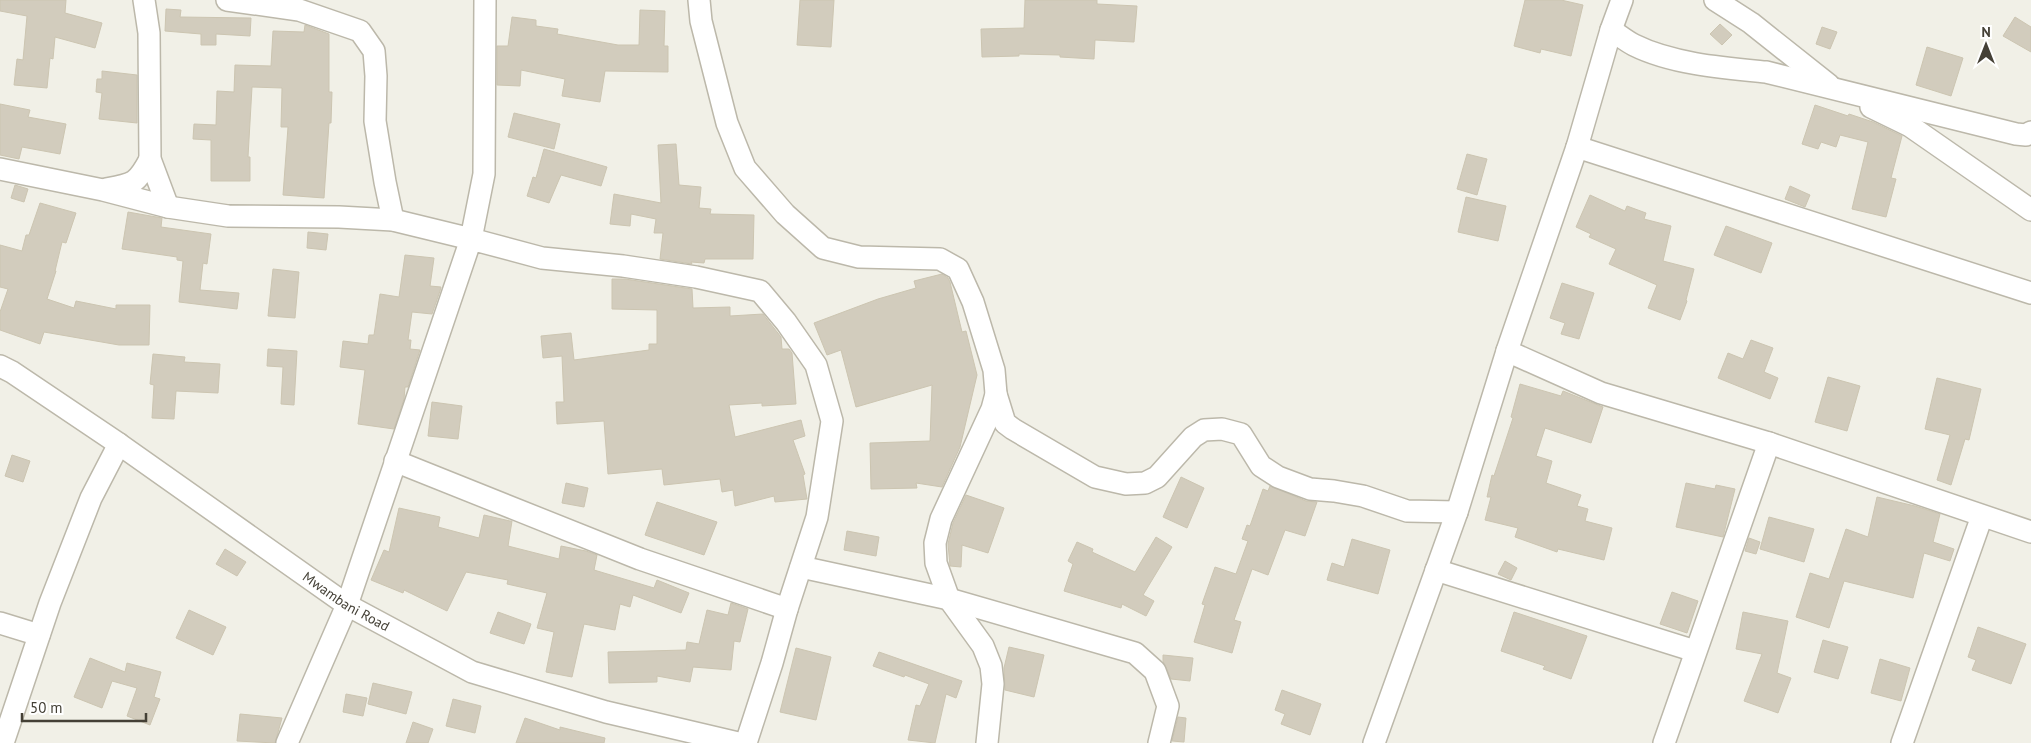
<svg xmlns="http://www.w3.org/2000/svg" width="2031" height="743" font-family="'PT Sans',sans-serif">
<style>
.building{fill:#d2ccbd;stroke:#ccc5b1}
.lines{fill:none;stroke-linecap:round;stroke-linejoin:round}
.minor-casing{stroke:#bcb8aa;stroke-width:24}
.minor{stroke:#fff;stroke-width:21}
.labels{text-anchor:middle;stroke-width:4;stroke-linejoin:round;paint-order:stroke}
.street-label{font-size:14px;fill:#444036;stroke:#fff}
</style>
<rect width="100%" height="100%" fill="#f1f0e7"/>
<!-- building -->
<path class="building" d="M0,0H66L65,13L102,23L95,48L55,37L53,59L50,58L47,88L14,85L17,59L23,60L27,16L0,11Z
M800,0H834L831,47L797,45Z
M1025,0H1097V4L1137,6L1134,42L1095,40L1094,59L1060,57V55L1019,54V56L982,57L981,29L1024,28Z
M1525,0H1561L1583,5L1571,56L1541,49L1540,53L1514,46Z
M166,9L181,10L180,17L251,18L250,36L216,34V45H201V34L165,31Z
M640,10L665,11L664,46H668V72L605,71L600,102L562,96L565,79L521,70L520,86L497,85V46H508L512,17L536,20V26L558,29L557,34L618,45H639Z
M2015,17L2031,27V52L2003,36Z
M1720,24L1732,35L1722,45L1710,34Z
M305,25L329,34V92H332L331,123H329L324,198L283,195L288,127H281L282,88L252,87L248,157H250V181H211V140L193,139L194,124L216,125L217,91L234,92L235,65L271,66L273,31L304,32Z
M1822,27L1837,32L1830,49L1816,44Z
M1927,47L1963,58L1951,96L1916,85Z
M102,71L137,75V123L99,119L102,93L96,92L97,79H102Z
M0,104L30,110L28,117L66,124L60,154L22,147L19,159L0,155Z
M1815,105L1848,116L1849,114L1873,122L1902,136L1891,178L1896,179L1886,217L1852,209L1868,142L1840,135L1836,147L1821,142L1818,149L1802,144Z
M514,113L560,124L554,149L508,137Z
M676,144L679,185L701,187L699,208L711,209L710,214L754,215L753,259H705L704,263L691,262L692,264L660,259L663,233H654L656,219L631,214L630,226L610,224L614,194L661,203L658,145Z
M544,149L607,167L601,186L561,175L549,203L527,196L533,177L536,178Z
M1467,154L1487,159L1477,195L1457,189Z
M15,185L28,189L24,202L11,198Z
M1790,186L1810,195L1805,207L1785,199Z
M1590,195L1625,211L1627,206L1646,213L1644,219L1671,226L1663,261L1694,269L1686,300L1687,301L1680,320L1648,308L1657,285L1609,264L1616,249L1589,237L1591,234L1576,227Z
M1466,197L1506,206L1498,241L1458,232Z
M40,203L76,213L66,243L62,242L55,271H56L47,299L74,308L76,301L116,309V305H150L149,345H119L44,332L40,344L0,330V312L8,289L0,287V245L22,251L26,235H29Z
M128,212L162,218L161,227L211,234L207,264L203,263L200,290L239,293L237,309L179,302L183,261L177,260V257L122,249Z
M1726,226L1772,243L1761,273L1714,255Z
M308,232L328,234L326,250L307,248Z
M405,255L434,258L430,286L441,287L440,291L432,314L412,312L408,340H411L410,349L420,350L408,387H405L404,399L394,429L358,424L365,370L340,367L343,341L368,344L369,335H374L380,294L399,297Z
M273,269L299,272L295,318L268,316Z
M942,274L948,278L950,282L962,332L966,331L977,375L960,447L942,487L916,483L917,488L871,489L870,443L930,441L932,385L856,407L841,350L827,355L814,323L878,299L916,288L914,281Z
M612,279H625L692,289L693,308L730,307V316L763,314L781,337L782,349H789L792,353L796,404L762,406V403L729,405L735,437L801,420L805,436L793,440L805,474L803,475L807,499L775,502L774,496L735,506L733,490L722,492L720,479L664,485L662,469L608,474L604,421L557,424L556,402H564L562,356L543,358L541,336L571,333L574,360L649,350V344H657V310L612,309Z
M1562,283L1594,293L1579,339L1561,334L1565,323L1550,318Z
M1751,340L1773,348L1764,372L1778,378L1770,399L1718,378L1728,353L1743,359Z
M268,349L297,351L294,405L281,404L283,367L267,366Z
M153,354L185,357L184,362L220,364L218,393L176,391L174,419L152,418L154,385L150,384Z
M1828,377L1860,386L1847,431L1815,422Z
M1937,378L1981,389L1969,440L1965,439L1951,485L1937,480L1950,435L1925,429Z
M1520,384L1561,396L1563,391L1603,407L1591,443L1545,428L1536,456L1552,461L1546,483L1581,495L1577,506L1588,509L1585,521L1612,528L1604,560L1558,549L1557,552L1515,537L1518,528L1485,520L1491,497H1487L1492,475L1494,476L1513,418L1511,417Z
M432,402L462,406L458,439L428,436Z
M12,455L30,461L23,482L5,476Z
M1181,477L1204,488L1187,528L1163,517Z
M566,483L588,488L584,507L562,503Z
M1686,483L1715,489L1716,485L1735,489L1723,537L1676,527Z
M1270,486L1306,501L1317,502L1305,536L1285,530L1268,575L1252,569L1234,620L1241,622L1232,653L1194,642L1205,605L1202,604L1215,567L1236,574L1248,541L1242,539L1247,525L1250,526L1263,489L1268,491Z
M966,495L1004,508L988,553L962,545L961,567L950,566L948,544L953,523Z
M1877,497L1915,506L1940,514L1933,542L1954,549L1950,561L1924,553L1913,598L1844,581L1829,628L1796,617L1810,573L1829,579L1846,529L1868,537Z
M657,502L717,522L704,555L645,535Z
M399,508L440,517L438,527L479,538L484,515L510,521H512L508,546L559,559L561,546L586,551L597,555L594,570L654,588L657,580L689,593L681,613L633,595L630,607L620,604L615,630L584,624L572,677L546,672L554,632L537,628L547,593L507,584L508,580L466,572L447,611L404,590L403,593L371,580L384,550L389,552Z
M1769,517L1814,529L1804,562L1760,549Z
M847,531L879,537L876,556L844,550Z
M1156,537L1172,547L1143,595L1154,601L1146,616L1122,604L1121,608L1064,591L1073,564L1068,561L1077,542L1093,549L1092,552L1135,572Z
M1749,538L1760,542L1756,554L1745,551Z
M1352,539L1390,550L1378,594L1327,580L1332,563L1344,567Z
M225,549L246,562L237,576L216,564Z
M1505,561L1517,568L1511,580L1498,574Z
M1672,592L1698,601L1687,633L1660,624Z
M731,603L748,609L740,642L734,641L731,670L693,667L690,682L657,676V682L609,683L608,652L686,650L687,642L699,644L707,610L728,615Z
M189,610L226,627L213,655L176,638Z
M498,612L531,624L524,644L490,633Z
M1514,612L1587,636L1571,679L1543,669L1545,666L1501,651Z
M1743,612L1788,621L1777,673L1791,678L1778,713L1744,701L1762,654L1736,649Z
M1978,627L2026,644L2011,684L1972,670L1976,660L1968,657Z
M1823,640L1848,647L1838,679L1814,672Z
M1009,647L1044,655L1034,697L1005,690L1004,668Z
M796,648L831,657L816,720L780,712Z
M879,652L962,681L956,698L946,694L935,743L908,740L916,705L920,706L929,684L905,675L904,677L873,666Z
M1163,655L1193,658L1190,681L1171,679L1163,661Z
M90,658L125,672L127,663L161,672L154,697L160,699L150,725L127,716L137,688L112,681L102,708L74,697Z
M1880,659L1910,668L1901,701L1871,693Z
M373,683L412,692L406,714L368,704Z
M1282,690L1321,704L1310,735L1281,724L1285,714L1275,710Z
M346,694L367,698L363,716L343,712Z
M453,699L481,706L475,733L446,726Z
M240,714L282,718L275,743L237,741Z
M1178,717L1186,718L1184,742L1172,741Z
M525,718L560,730V727L605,738L604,743H516Z
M413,722L433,729L428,743H406Z"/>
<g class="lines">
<!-- minor casing -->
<g class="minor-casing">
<g id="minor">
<path d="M144,0L149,33L150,159L168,207"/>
<path d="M227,0L299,10L360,31L374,51L376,76L375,121L385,182L393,220"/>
<path d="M699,0L701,21L727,123L745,168L785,214L823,248L859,257L940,259L958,269L973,302L994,370L996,394L992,409L941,519L935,543L936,563L949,599L983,646L991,666L993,684L987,743"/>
<path d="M1715,0L1751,23L1829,85"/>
<path d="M1611,30C1619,35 1626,41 1634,45C1672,64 1724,68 1766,72L2016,134L2026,135L2031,132"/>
<path d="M1871,107L1910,126L2031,210"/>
<path d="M1577,147L2031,293"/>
<path d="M0,169L103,190L168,207L228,216L339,217L393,220L471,239L484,174L485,0"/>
<path d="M106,189C133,184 137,184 150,159"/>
<path d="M1507,351L1601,393L1769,443L2031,532"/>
<path id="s1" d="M0,366L12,372L119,444L347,605L472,672L606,712L738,743"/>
<path d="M996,394L1005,423L1013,429L1095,477L1126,484L1145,483L1157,477L1193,437L1204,430L1222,429L1241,434L1261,466L1278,477L1310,489L1334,491L1363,496L1407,511L1457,512"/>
<path d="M395,461L640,559L787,609"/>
<path d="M801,567L949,599L1135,653L1155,671L1168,706L1159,743"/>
<path d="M1436,570L1695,651"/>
<path d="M0,623L39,635"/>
<path d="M3,743L50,603L91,498L119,444"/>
<path d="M287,743L347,605L471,239L542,258L623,266L696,277L760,291L786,322L816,365L832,421L817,517L787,609L772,663L746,743"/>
<path d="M1374,743L1457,512L1507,351L1577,147L1611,30L1622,0"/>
<path d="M1664,743L1769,443"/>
<path d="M1902,743L1982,516"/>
</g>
</g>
<!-- minor -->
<use href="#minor" class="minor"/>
</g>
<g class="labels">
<!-- street labels -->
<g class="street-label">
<text dy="5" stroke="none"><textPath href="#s1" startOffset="419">Mwambani Road</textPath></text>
</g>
</g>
<!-- north arrow -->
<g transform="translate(1986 45)" stroke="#ffffff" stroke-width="4" paint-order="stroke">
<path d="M0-4L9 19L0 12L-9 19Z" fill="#444036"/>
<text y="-8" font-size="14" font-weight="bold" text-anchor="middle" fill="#444036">N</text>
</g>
<!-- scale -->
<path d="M22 713v8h124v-8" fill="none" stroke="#444036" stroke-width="2.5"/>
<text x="30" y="713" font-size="15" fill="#444036" stroke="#ffffff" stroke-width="4" paint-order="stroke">50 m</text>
</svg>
